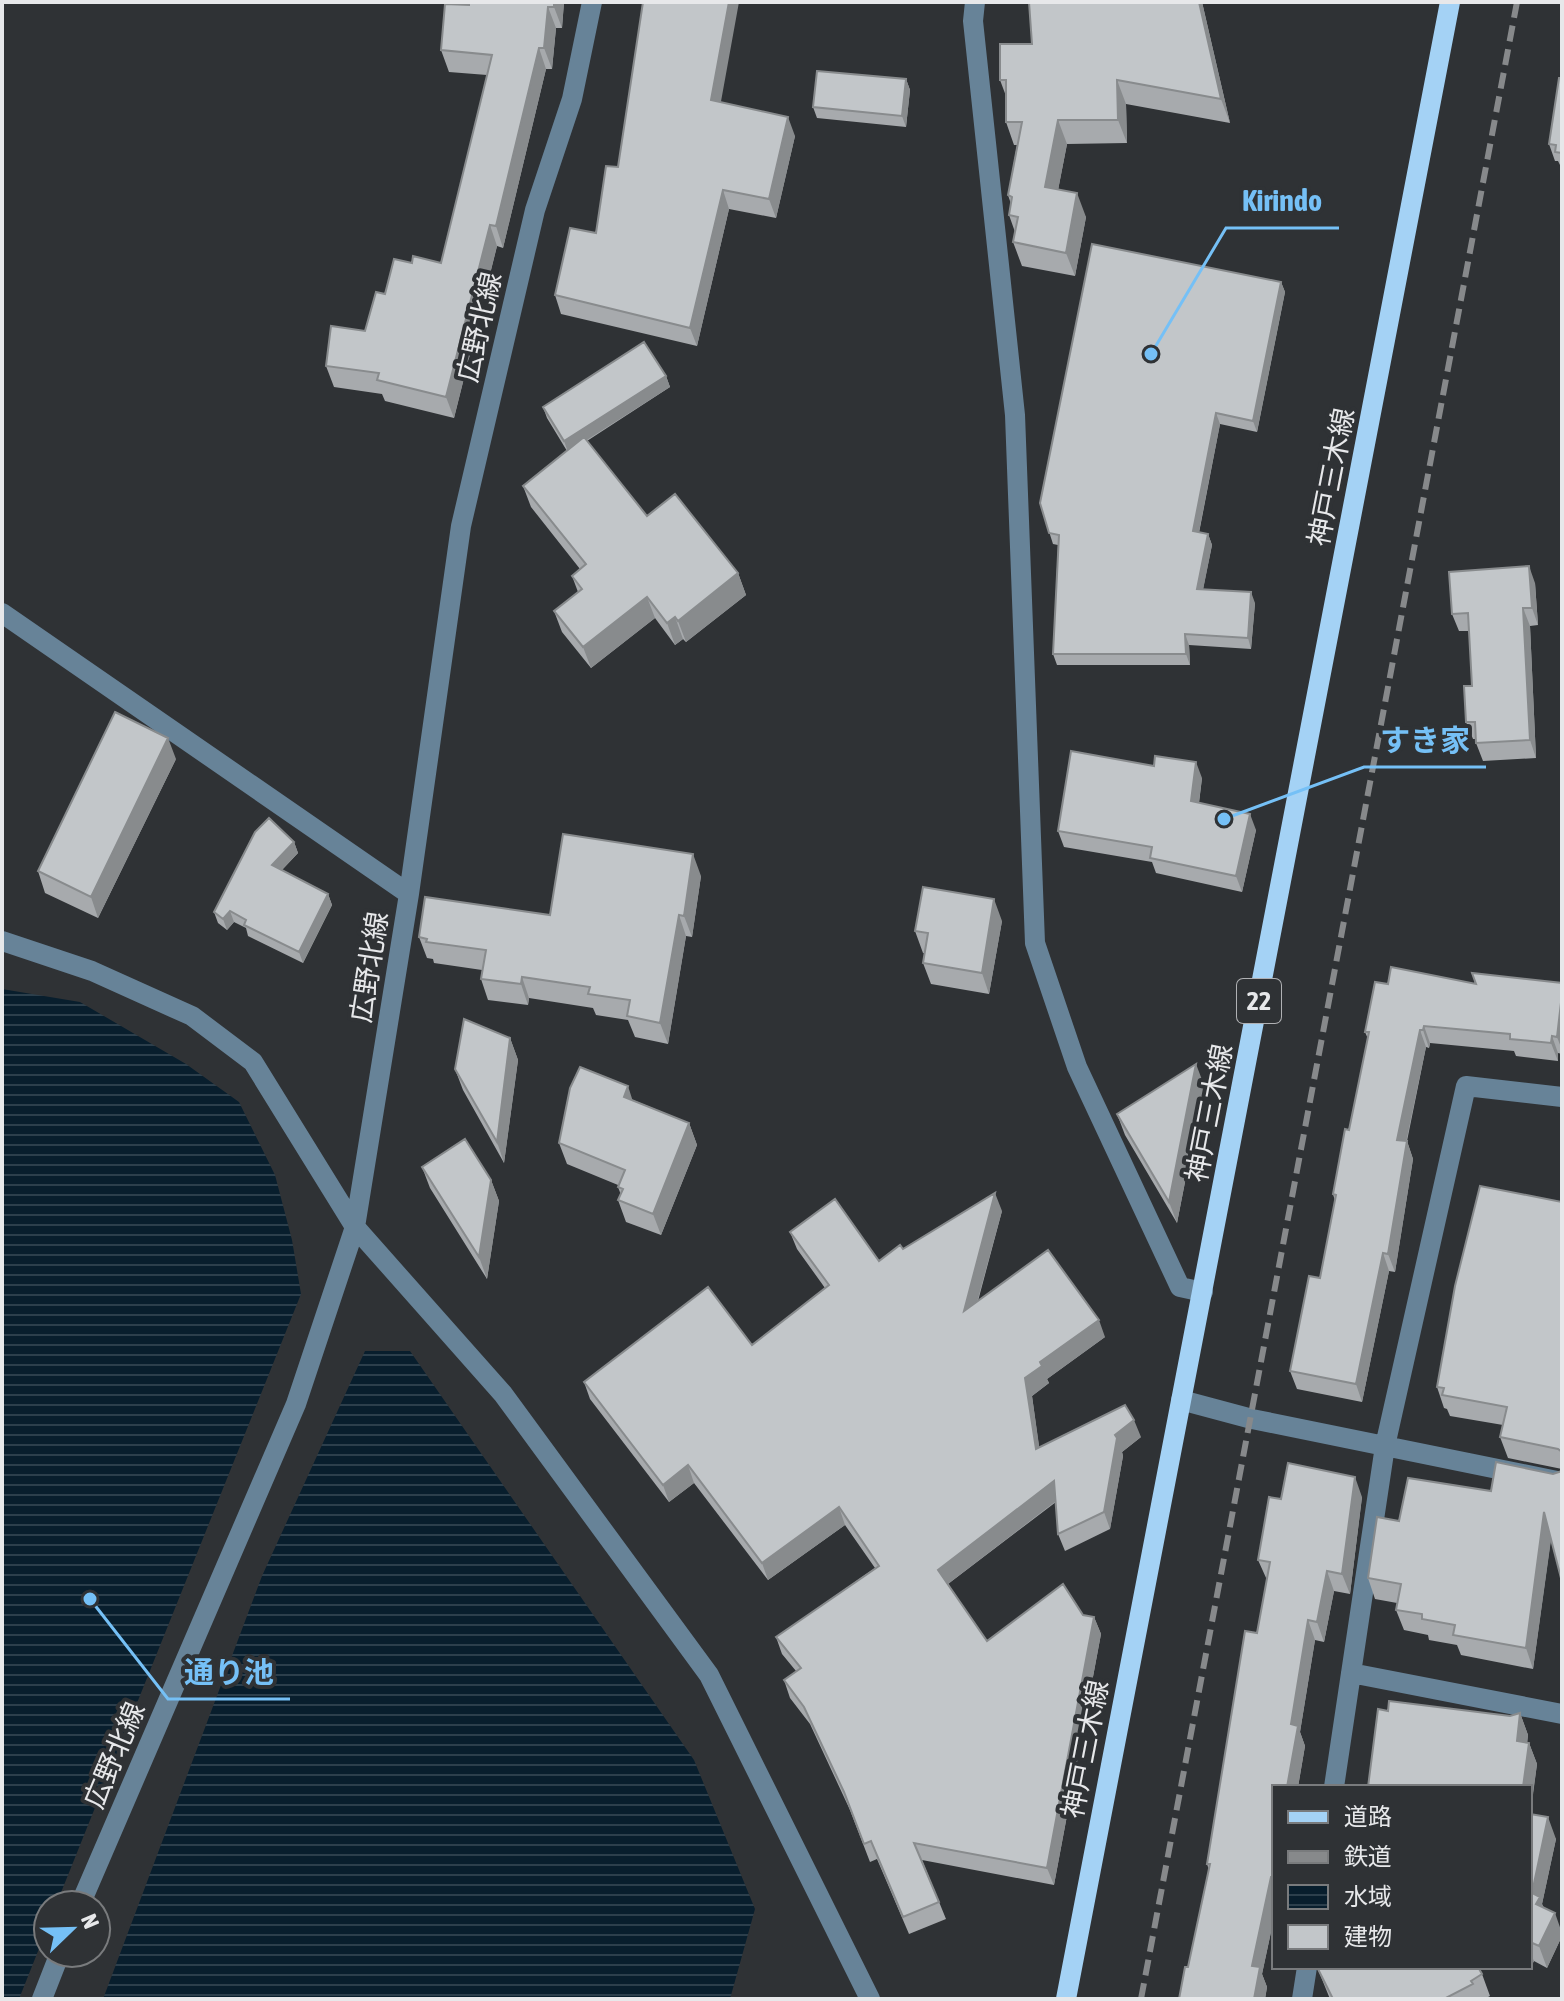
<svg xmlns="http://www.w3.org/2000/svg" width="1564" height="2001" font-family="'Asap Condensed','Noto Sans JP',sans-serif">
<style>
.water{fill:url(#water-rules)}
.lines{fill:none;stroke-linecap:round;stroke-linejoin:round}
.minor{stroke:#678398;stroke-width:20}
.major{stroke:#a4d2f5;stroke-width:20}
.rail{stroke:#87898b;stroke-width:6;stroke-dasharray:16 8;stroke-linecap:butt}
.wall{fill:#a7aaad}
.shaded-wall{fill:#888b8d}
.building{fill:#c2c6c9;stroke:#888b8d;stroke-width:2}
.labels{text-anchor:middle;stroke-width:8;stroke-linejoin:round;paint-order:stroke}
.shield{fill:#2f3235;stroke:#b0b1b4;stroke-width:2}
.shield-label{font-size:26px;font-weight:bold;fill:#e7e8ea}
.street-label{font-size:28px;fill:#e7e8ea;stroke:#2f3235}
.leader{fill:none;stroke:#75c0f6;stroke-width:3}
.callout-dot{fill:#75c0f6;stroke:#2f3235;stroke-width:3}
.callout-label{font-size:30px;text-anchor:middle;font-weight:bold;fill:#75c0f6;stroke:#2f3235;stroke-width:8;stroke-linejoin:round;paint-order:stroke}
</style>
<defs>
<pattern id="water-rules" width="6" height="5" patternUnits="userSpaceOnUse" patternTransform="scale(2)"><rect width="6" height="5" fill="#081e2d"/><path d="M0 2.5h6" fill="none" stroke="#2c3f4c"/></pattern>
</defs>
<rect width="100%" height="100%" fill="#2f3235"/>
<!-- water -->
<path class="water" d="M2,989L80,1002L186,1064L239,1102L275,1175L292,1240L301,1294L56,1905H48V1926L19,1999H2Z
M365,1351H410L694,1760L755,1909L730,1999H103L262,1576Z"/>
<g class="lines">
<!-- minor -->
<path class="minor" d="M975,2L973,21L1015,415L1035,943L1077,1067L1180,1287L1203,1292
M2,613L409,894
M2,941L92,971L192,1016L253,1062L355,1227L503,1394L709,1675L870,1999
M1181,1400L1252,1419L1562,1482
M1351,1673L1562,1714
M1334,1787L1385,1446L1466,1086L1562,1097
M80,1905L296,1404L355,1227L409,894L461,526L535,210L572,99L592,2
M42,1999L60,1953
M1302,1999L1307,1967"/>
<!-- major -->
<path class="major" d="M1066,1999L1450,2"/>
<!-- rail -->
<path class="rail" d="M1141,1999L1517,2"/>
</g>
<!-- wall -->
<path class="wall" d="M469,2H564L562,28H556L552,69H546L503,248L497,246L454,418L385,401L382,394L334,387L326,366L365,331L385,294L412,263H441L487,75L449,72L441,50L469,5Z
M1026,2H1202L1230,123L1126,104L1127,143L1067,144L1058,190L1086,217L1075,276L1022,266L1013,242L1015,232L1009,215L1011,204L1008,195L1017,145H1014L1006,122V96L1000,80L1032,44L1029,2Z
M1562,78V169L1558,161H1555L1549,144Z
M906,79L910,90L906,127L817,118L813,107Z
M721,102L795,136L776,218L729,209L697,346L561,314L555,295L596,233L618,167Z
M1281,282L1285,292L1257,432L1220,424L1199,533L1208,534L1212,545L1203,589L1255,603L1251,649L1189,645L1190,665H1057L1053,654L1058,545L1053,544L1040,503Z
M666,376L670,387L587,441L647,516L738,573L746,595L686,642L683,639L675,645L655,618L591,668L562,632L554,611L578,592L572,576L580,569L531,507L523,486L567,451L547,418L543,407Z
M1535,583L1538,625L1530,626L1536,758L1483,761L1476,743V739H1473L1466,722L1472,686L1469,631H1459L1452,614Z
M176,759L98,918L45,893L38,871Z
M1202,778L1199,803L1256,830L1242,892L1156,873L1152,862L1064,847L1058,831Z
M294,842L298,853L282,870L328,894L332,905L303,963L248,936L246,928L234,922L227,930L218,923L214,912Z
M701,876L692,937L686,936L668,1044L635,1037L628,1020L596,1015L593,1008L529,998L528,1005L488,1000L481,979L482,970L434,963L433,959L427,958L419,937L550,915Z
M1002,921L989,994L931,984L923,963L925,953H923L915,931Z
M1562,983V1054L1558,1053V1061L1516,1056L1514,1051L1430,1043L1429,1048L1426,1047L1407,1141L1413,1159L1395,1272L1389,1271L1362,1402L1297,1389L1290,1371L1320,1278L1335,1201L1333,1194L1349,1130L1368,1039L1365,1032L1388,984Z
M510,1038L518,1060L504,1163L463,1090L455,1069Z
M1204,1085L1177,1223L1125,1135L1117,1114Z
M633,1100L689,1123L697,1145L661,1235L626,1222L618,1200L621,1195L618,1187V1185L567,1164L559,1143Z
M422,1167L491,1180L499,1201L487,1279L430,1188Z
M1562,1202V1469L1508,1458L1500,1437L1503,1425L1450,1416L1447,1409L1444,1408L1437,1387Z
M1002,1211L978,1301L1105,1337L1047,1379L1049,1383L1032,1396L1039,1447L1141,1437L1122,1452L1123,1456L1110,1529L1065,1551L1058,1534L1056,1502L948,1584L987,1641L1083,1615L1094,1617L1101,1634L1054,1885L922,1860L946,1919L909,1934L877,1859L870,1862L850,1810L810,1724L790,1698L784,1680L796,1671L782,1654L776,1637L875,1568L845,1525L768,1580L694,1483L669,1502L590,1399L584,1382L752,1345L825,1288L797,1249L790,1232L879,1261L903,1249Z
M1553,1474L1551,1538L1533,1669L1461,1655L1457,1645L1429,1640L1428,1635L1404,1630L1396,1610L1397,1603L1375,1599L1368,1578L1399,1521L1491,1491Z
M1362,1497L1350,1594L1334,1591L1324,1642L1315,1640L1300,1732L1305,1746L1298,1787H1274V1918L1262,1974L1267,1987L1265,1999H1179L1188,1967L1209,1870L1207,1864L1257,1633L1267,1580L1258,1560L1281,1499Z
M1388,1711L1510,1716L1520,1713L1528,1735L1527,1743H1529L1537,1764L1530,1814L1556,1839L1542,1904L1544,1908L1562,1933V1936L1547,1968L1534,1961L1530,1968L1528,1967H1530V1787Z
M1317,1967L1482,1974L1490,1996L1484,1999H1330Z"/>
<!-- shaded-wall -->
<path class="shaded-wall" d="M554,2H564L562,28L554,7Z
M729,2H739L718,118L711,100Z
M1199,2H1202L1230,123L1221,99Z
M548,7L556,28L552,69L544,48Z
M539,48L546,69L503,248L496,226Z
M906,79L910,90L906,127L902,116Z
M1117,80L1126,104L1127,143L1118,120Z
M788,117L795,136L776,218L769,199Z
M1058,120L1067,144L1054,211L1045,187Z
M723,190L729,209L697,346L690,328Z
M1077,193L1086,217L1075,276L1066,253Z
M490,225L497,246L454,418L446,397Z
M1281,282L1285,292L1257,432L1253,421Z
M666,376L670,387L568,452L564,441Z
M1216,413L1220,424L1197,542L1193,531Z
M1208,534L1212,545L1201,600L1197,589Z
M1529,566L1535,583L1538,625L1532,608Z
M738,573L746,595L686,642L678,621Z
M1251,592L1255,603L1251,649L1248,638Z
M647,597L655,618L591,668L583,647Z
M1523,608L1530,626L1536,758L1530,740Z
M675,617L683,639L675,645L667,623Z
M1185,634L1189,645L1190,665L1186,654Z
M168,738L176,759L98,918L91,897Z
M1196,762L1202,778L1197,817L1191,801Z
M1250,814L1256,830L1242,892L1236,876Z
M294,842L298,853L276,876L272,865Z
M693,854L701,876L692,937L684,916Z
M328,894L332,905L303,963L299,952Z
M994,899L1002,921L989,994L982,973Z
M230,911L234,922L227,930L223,919Z
M679,915L686,936L668,1044L660,1023Z
M522,977L529,998L528,1005L521,984Z
M1562,994V1050L1557,1037Z
M1424,1026L1430,1043L1429,1048L1423,1030Z
M1420,1030L1426,1047L1403,1157L1397,1140Z
M1552,1036L1558,1053V1061L1551,1043Z
M510,1038L518,1060L504,1163L497,1142Z
M1196,1064L1204,1085L1177,1223L1169,1202Z
M628,1086L635,1108L624,1097Z
M689,1123L697,1145L661,1235L653,1214Z
M1407,1141L1413,1159L1395,1272L1388,1254Z
M491,1180L499,1201L487,1279L479,1257Z
M995,1193L1002,1211L970,1328L964,1311Z
M1383,1253L1389,1271L1362,1402L1356,1384Z
M1099,1320L1105,1337L1047,1379L1049,1383L1032,1396L1042,1466L1036,1449L1025,1378L1040,1362Z
M1134,1420L1141,1437L1122,1452L1123,1456L1110,1529L1104,1512L1115,1435Z
M688,1465L694,1483L669,1502L663,1485Z
M1355,1477L1362,1497L1350,1594L1342,1574Z
M1054,1481L1060,1498L944,1587L938,1570Z
M839,1507L845,1525L768,1580L762,1563Z
M1544,1512L1552,1533L1533,1669L1526,1648Z
M1327,1571L1334,1591L1324,1642L1317,1622Z
M1094,1617L1101,1634L1054,1885L1047,1868Z
M1308,1620L1315,1640L1300,1732L1305,1746L1298,1787H1287L1291,1724Z
M1520,1713L1528,1735L1525,1763L1517,1741Z
M1529,1743L1537,1764L1530,1818V1787H1523Z
M1548,1817L1556,1839L1542,1904L1548,1918L1544,1925L1532,1893Z
M1271,1877L1274,1884V1918L1262,1974L1267,1987L1265,1999H1254L1252,1966Z
M1555,1913L1562,1933V1936L1547,1968L1539,1946Z
M1530,1952L1534,1961L1530,1968Z"/>
<!-- building -->
<path class="building" d="M469,2H554V7H548L544,48H539L496,226L490,225L446,397L377,380L379,373L326,366L331,326L365,331L376,292L385,294L394,259L412,263L413,256L441,263L492,55L441,50L445,4L469,5Z
M643,2H729L711,100L788,117L769,199L723,190L690,328L555,295L570,228L596,233L606,166L618,167Z
M1029,2H1199L1221,99L1117,80L1118,120H1058L1045,187L1077,193L1066,253L1013,242L1018,217L1009,215L1012,197L1008,195L1022,122H1006V80H1000V44H1032Z
M817,71L906,79L902,116L813,107Z
M1559,78H1562V153L1555,152L1556,145L1549,144Z
M1092,244L1281,282L1253,421L1216,413L1193,531L1208,534L1197,589L1251,592L1248,638L1185,634L1186,654H1053L1059,535L1049,533L1040,503Z
M644,342L666,376L564,441L543,407Z
M584,437L647,516L675,494L738,573L678,621L675,617L667,623L647,597L583,647L554,611L582,589L572,576L586,564L523,486Z
M1529,566L1532,608H1523L1530,740L1476,743L1475,722H1466L1464,686H1472L1468,613L1452,614L1449,572Z
M115,712L168,738L91,897L38,871Z
M1071,751L1154,766L1155,756L1196,762L1191,801L1250,814L1236,876L1150,858L1152,847L1058,831Z
M269,818L294,842L272,865L328,894L299,952L244,925L246,920L230,911L223,919L214,912L255,832Z
M563,834L693,854L684,916L679,915L660,1023L627,1016L630,1000L588,994L590,987L522,977L521,984L481,979L486,950L426,942L427,939L419,937L425,897L550,915Z
M923,887L994,899L982,973L923,963L928,933L915,931Z
M1391,967L1476,984L1472,973L1562,983V994L1557,1037L1552,1036L1551,1043L1510,1039V1034L1424,1026L1423,1030H1420L1397,1140L1407,1141L1388,1254L1383,1253L1356,1384L1290,1371L1309,1276L1320,1278L1336,1195L1333,1194L1345,1129L1349,1130L1369,1032H1365L1375,982L1388,984Z
M464,1019L510,1038L497,1142L455,1069Z
M1196,1064L1169,1202L1117,1114Z
M580,1067L628,1086L624,1097L689,1123L653,1214L618,1200L623,1189L618,1187L625,1170L559,1143L570,1088Z
M465,1139L491,1180L479,1257L422,1167Z
M1480,1186L1562,1202V1452L1558,1449L1500,1437L1507,1407L1442,1395L1444,1388L1437,1387L1455,1286Z
M995,1193L964,1311L1048,1250L1099,1320L1040,1362L1042,1366L1025,1378L1036,1449L1125,1405L1134,1420L1115,1435L1117,1438L1104,1512L1058,1534L1054,1481L938,1570L987,1641L1063,1584L1083,1615L1094,1617L1047,1868L914,1843L939,1902L903,1917L871,1841L864,1844L844,1792L804,1707L784,1680L801,1668L776,1637L879,1566L839,1507L762,1563L688,1465L663,1485L584,1382L708,1287L752,1345L829,1285L790,1232L835,1199L879,1261L900,1245L903,1249Z
M1496,1462L1553,1474L1562,1471V1582L1544,1512L1526,1648L1453,1635L1455,1625L1422,1619V1614L1396,1610L1401,1584L1368,1578L1377,1517L1399,1521L1408,1478L1491,1491Z
M1288,1463L1355,1477L1342,1574L1327,1571L1317,1622L1308,1620L1291,1724L1298,1726L1287,1787H1274V1877H1271L1252,1966L1260,1967L1254,1999H1179L1185,1967H1188L1210,1864H1207L1245,1631L1257,1633L1270,1562L1258,1560L1269,1497L1281,1499Z
M1389,1701L1510,1716L1520,1713L1517,1741L1529,1743L1523,1787H1368L1378,1709L1388,1711Z
M1530,1814L1548,1817L1532,1893L1540,1897L1536,1904L1555,1913L1539,1946L1530,1942Z
M1317,1967H1478L1482,1974L1471,1981L1473,1984L1444,1999H1333Z"/>
<g class="labels">
<!-- shield labels -->
<rect class="shield" x="1237" y="979" width="44" height="44" rx="6"/>
<g class="shield-label">
<text x="1259" y="1010">22</text>
</g>
<!-- street labels -->
<g class="street-label">
<text transform="translate(479 327) rotate(-77)" y="10">広野北線</text>
<text transform="translate(1331 477) rotate(-79)" y="10">神戸三木線</text>
<text transform="translate(369 967) rotate(-81)" y="10">広野北線</text>
<text transform="translate(1209 1113) rotate(-79)" y="10">神戸三木線</text>
<text transform="translate(1085 1749) rotate(-79)" y="10">神戸三木線</text>
<text transform="translate(114 1755) rotate(-67)" y="10">広野北線</text>
</g>
</g>
<!-- callouts -->
<path class="leader" d="M1151 354L1226 228H1339M1224 819L1364 767H1486M90 1599L168 1699H290"/>
<g class="callout-dot">
<circle cx="1151" cy="354" r="8"/>
<circle cx="1224" cy="819" r="8"/>
<circle cx="90" cy="1599" r="8"/>
</g>
<g class="callout-label">
<text x="1282" y="211">Kirindo</text>
<text x="1425" y="751">すき家</text>
<text x="229" y="1683">通り池</text>
</g>
<!-- border -->
<rect width="1564" height="2001" fill="none" stroke="#e7e8ea" stroke-width="8"/>
<!-- legend -->
<rect x="1272" y="1785" width="260" height="184" fill="#2f3235" stroke="#797b7d" stroke-width="2"/>
<rect x="1288" y="1811" width="40" height="12" fill="#a4d2f5" stroke="#797b7d" stroke-width="2"/>
<text x="1344" y="1825" font-size="24" fill="#e7e8ea">道路</text>
<rect x="1288" y="1851" width="40" height="12" fill="#87898b" stroke="#797b7d" stroke-width="2"/>
<text x="1344" y="1865" font-size="24" fill="#e7e8ea">鉄道</text>
<rect x="1288" y="1885" width="40" height="24" fill="url(#water-rules)" stroke="#797b7d" stroke-width="2"/>
<text x="1344" y="1905" font-size="24" fill="#e7e8ea">水域</text>
<rect x="1288" y="1925" width="40" height="24" fill="#c2c6c9" stroke="#797b7d" stroke-width="2"/>
<text x="1344" y="1945" font-size="24" fill="#e7e8ea">建物</text>
<!-- north arrow -->
<g transform="translate(72 1929) rotate(67)"><circle r="38" fill="#2f3235" stroke="#797b7d" stroke-width="2"/>
<path d="M0-6L14 30L0 20L-14 30Z" fill="#75c0f6"/>
<text y="-12" font-size="22" font-weight="bold" text-anchor="middle" fill="#e7e8ea">N</text>
</g>
</svg>
